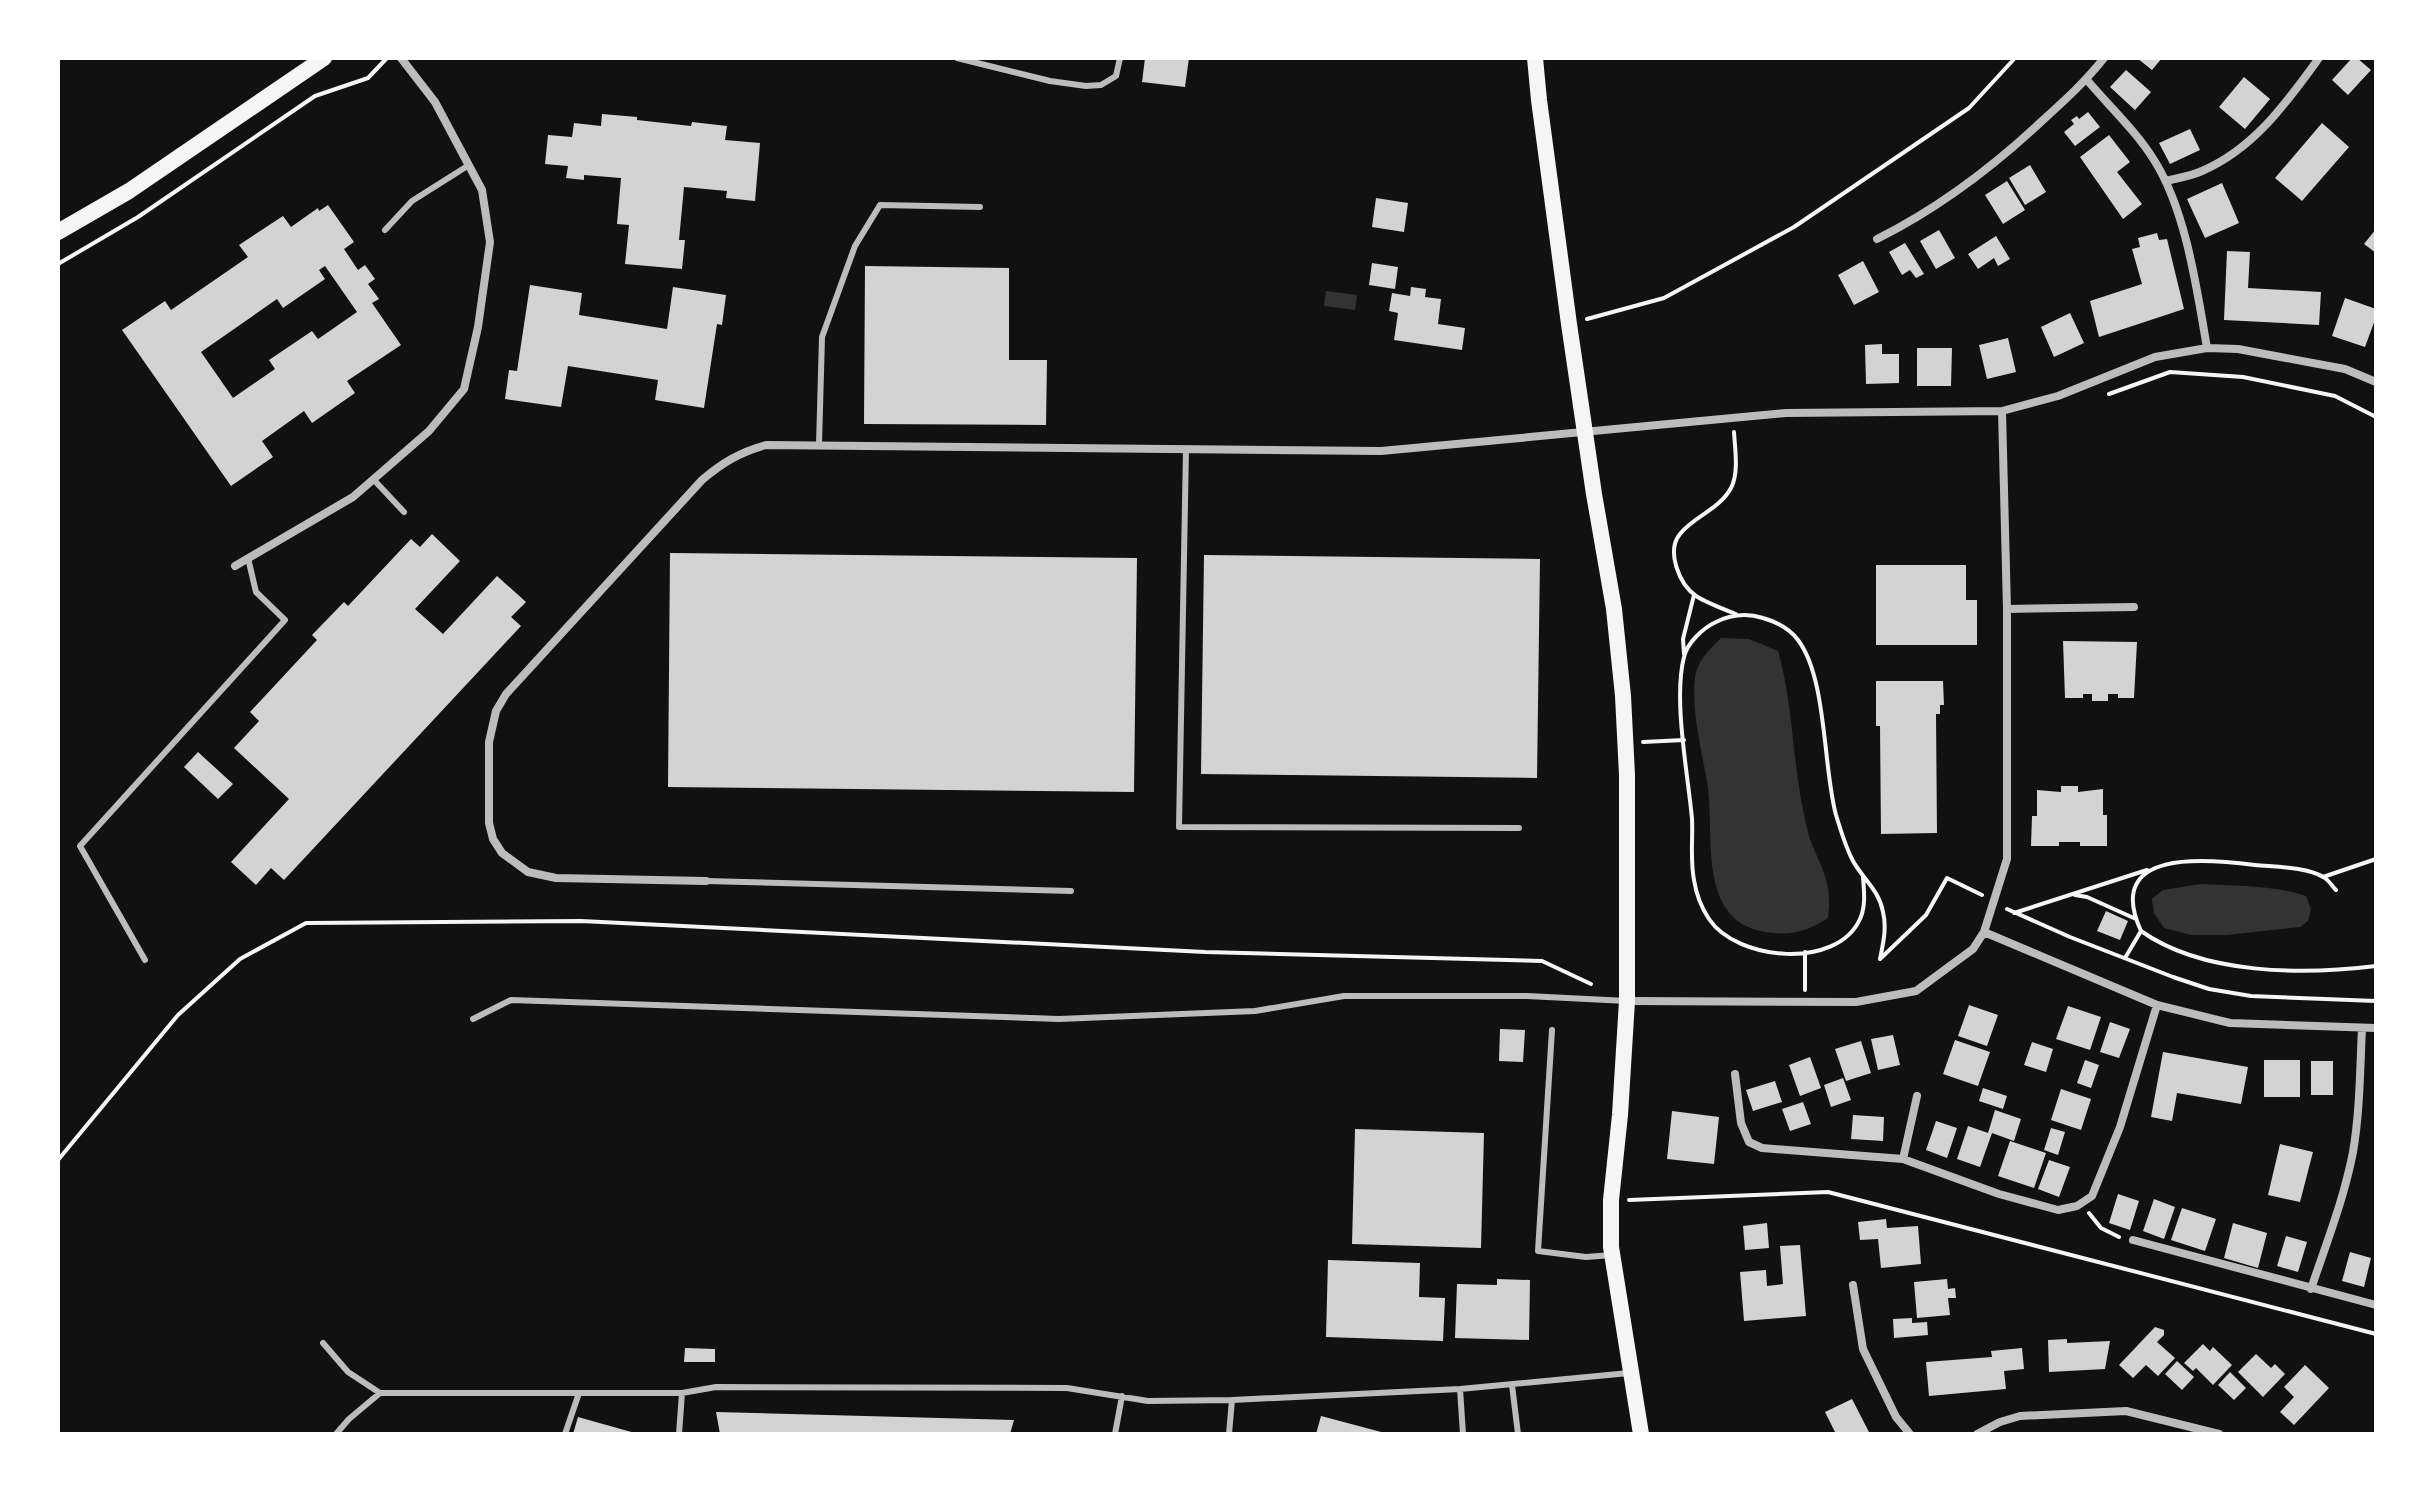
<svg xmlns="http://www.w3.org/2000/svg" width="2434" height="1492" font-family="'Fira Sans Condensed',sans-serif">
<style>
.water{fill:#333}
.building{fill:#d3d3d3;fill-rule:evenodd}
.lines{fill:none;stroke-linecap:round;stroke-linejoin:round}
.path{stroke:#f5f5f5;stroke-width:4}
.service{stroke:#bcbcbc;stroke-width:6}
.minor{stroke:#bcbcbc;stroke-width:8}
.secondary{stroke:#f5f5f5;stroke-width:16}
</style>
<rect width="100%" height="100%" fill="#111"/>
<!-- water -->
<path class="water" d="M1326,291L1357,295L1355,310L1324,306Z
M1721,638L1749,639L1778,651C1792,700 1792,749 1801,799C1804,814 1807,833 1813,847C1825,875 1832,886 1828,918C1806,932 1791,936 1765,932C1698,921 1714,838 1708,788C1703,754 1689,706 1696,672C1700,658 1711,648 1721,638Z
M2201,884C2236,886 2273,885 2306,896L2311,909L2308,921L2300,927L2227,935H2191L2164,928L2154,913L2152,899L2163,890Z"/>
<!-- building -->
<path class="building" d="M1145,58H1189L1185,87L1142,82Z
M2137,58H2162L2152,70Z
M2352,58H2357L2371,70L2348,95L2332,80Z
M2126,70L2151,92L2135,110L2110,87Z
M2244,77L2270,99L2245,129L2219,107Z
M2088,112L2100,127L2075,146L2064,132L2074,124L2071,120L2077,116L2079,119Z
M602,114L637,117V120L691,126L692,122L727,126L725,140L760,143L755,201L726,198L727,191L684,187L679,240H685L682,269L625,264L629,225L617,224L621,178L584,175V180L566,178L568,166L545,164L548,135L572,137L574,123L601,126Z
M2322,123L2349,147L2302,201L2275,178Z
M2190,129L2200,150L2170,164L2159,143Z
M2109,135L2130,162L2117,172L2142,204L2123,219L2080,157Z
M2030,165L2046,192L2025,205L2009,178Z
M2007,181L2025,210L2003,224L1985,195Z
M2222,183L2239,223L2205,238L2187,199Z
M1376,198L1408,203L1404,232L1372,227Z
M328,205L354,242L344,249L358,270L365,265L375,279L368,284L379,299L372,303L401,345L347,381L355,393L312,423L304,411L262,441L273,457L231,486L122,330L165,301L171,310L248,257L239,245L283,216L291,227L318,208L319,211ZM325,266L357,312L318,339L312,331L269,360L275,369L233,398L201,352L277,299L283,308L325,279L319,270Z
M2376,229V253L2364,244Z
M1939,230L1955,258L1936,269L1920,241Z
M2157,233L2159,240L2167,239L2184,309L2099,337L2090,301L2142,284L2132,249L2140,247L2138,238Z
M1996,236L2010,259L1998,266L1994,258L1978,269L1968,254Z
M1905,243L1924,274L1916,278L1910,270L1902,275L1889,252Z
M2227,251L2250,252L2248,288L2321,292L2319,325L2224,320Z
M1863,261L1879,292L1854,305L1838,275Z
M1372,263L1398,267L1395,289L1369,285Z
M865,266L1009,268V360H1047L1046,425L864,424Z
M530,285L582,293L579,315L667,329L673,287L726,295L722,325L717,324L704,408L655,400L658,380L568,366L561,407L505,399L509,370L517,371Z
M1411,287L1426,289L1425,297L1441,299L1438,324L1465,328L1462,350L1394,340L1398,313L1389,311L1392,293L1410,296Z
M2345,298L2376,309V317L2365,347L2332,336Z
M2070,313L2084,343L2054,357L2041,327Z
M2008,338L2016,372L1987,379L1979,345Z
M1882,344V354H1899V383L1866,384L1865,345Z
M1917,348H1952L1951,386H1917Z
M432,534L460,561L415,609L443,634L497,576L526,602L511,617L521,626L284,880L271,868L256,885L231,862L289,799L234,748L259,721L250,712L317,640L312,635L344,602L348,606L411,539L420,547Z
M670,553L1137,558L1134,792L668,787Z
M1204,555L1540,559L1537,778L1201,774Z
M1876,565H1966V600H1977V645H1876Z
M2063,641L2137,642L2134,698H2118V694H2108V701H2092V694H2083V698H2065Z
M1876,681H1943L1944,705H1940V714H1936L1937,833L1881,834L1880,726H1876Z
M198,752L233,784L218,799L184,767Z
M2061,786H2078V792L2103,789V815H2107V846H2080V842H2059V846H2031L2032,816H2037V790L2061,792Z
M2106,911L2128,921L2120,940L2097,931Z
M1969,1005L1998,1015L1987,1046L1958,1036Z
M2068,1006L2101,1017L2090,1050L2056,1039Z
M2110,1022L2130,1029L2119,1058L2100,1052Z
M1500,1029L1525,1030L1523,1062L1499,1061Z
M1893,1035L1900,1065L1878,1070L1871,1039Z
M1955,1040L1990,1052L1978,1086L1943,1074Z
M1861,1041L1871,1073L1846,1081L1835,1049Z
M2032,1042L2053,1049L2046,1072L2024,1065Z
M2163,1052L2248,1067L2241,1104L2177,1093L2172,1121L2151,1117Z
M1810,1057L1821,1088L1800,1096L1789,1065Z
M2085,1060L2099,1065L2091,1088L2077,1083Z
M2264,1060H2300V1097H2264Z
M2311,1061H2333V1095H2311Z
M1843,1078L1851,1100L1831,1107L1824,1085Z
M1775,1081L1782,1102L1753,1111L1746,1090Z
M1983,1088L2007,1096L2003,1109L1979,1101Z
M2061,1089L2091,1099L2081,1130L2051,1120Z
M1803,1102L1811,1124L1790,1131L1782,1109Z
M1995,1110L2021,1119L2014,1141L1992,1133L1980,1167L1957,1159L1968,1126L1988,1133Z
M1672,1111L1719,1117L1714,1164L1667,1159Z
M1853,1115L1884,1117L1883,1141L1851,1139Z
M1936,1121L1957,1128L1947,1158L1926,1150Z
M2051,1128L2065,1132L2058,1155L2044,1150Z
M1355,1129L1484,1133L1481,1248L1352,1244Z
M2010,1141L2046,1153L2034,1188L1998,1176Z
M2280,1144L2313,1152L2300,1202L2268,1195Z
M2049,1160L2070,1167L2059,1197L2038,1189Z
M2118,1194L2139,1201L2130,1230L2109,1223Z
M2154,1199L2175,1207L2164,1239L2143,1231Z
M2182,1208L2216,1219L2205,1251L2171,1240Z
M1886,1219L1887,1228L1918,1226L1921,1264L1881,1268L1878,1239L1860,1240L1858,1222Z
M1767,1223L1769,1248L1745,1250L1743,1226Z
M2233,1223L2267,1233L2258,1268L2224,1258Z
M2286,1236L2307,1242L2298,1272L2277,1266Z
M1800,1245L1806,1316L1744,1321L1740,1272L1766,1270L1767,1286L1783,1284L1780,1246Z
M2350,1252L2371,1258L2364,1287L2342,1281Z
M1328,1260L1420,1263L1419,1297L1445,1298L1443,1341L1326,1337Z
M1497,1279L1530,1280L1529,1340L1455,1338L1457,1284L1497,1285Z
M1947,1279L1948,1289L1955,1288L1956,1298H1948L1950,1315L1917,1318L1914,1282Z
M1912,1318V1323L1927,1322L1928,1335L1894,1338L1893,1319Z
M2155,1327L2164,1330V1335L2157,1342L2175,1358L2158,1376L2146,1365L2133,1378L2119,1365Z
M2067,1339V1343L2110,1341L2105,1369L2049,1372L2048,1340Z
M2203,1344L2210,1351L2213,1347L2232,1365L2213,1385L2196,1368L2193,1371L2184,1363Z
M685,1348L715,1349V1362H684Z
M2022,1348L2024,1369L2004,1371L2006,1389L1929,1396L1926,1362L1992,1357L1991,1351Z
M2256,1354L2271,1368L2275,1364L2285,1374L2263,1397L2238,1372Z
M2177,1361L2194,1377L2182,1390L2165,1374Z
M2305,1365L2329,1388L2294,1425L2280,1412L2294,1397L2284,1387Z
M2230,1372L2246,1388L2234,1400L2218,1385Z
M1852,1399L1870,1434H1836L1825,1412Z
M716,1412L1014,1420L1010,1434H720Z
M1321,1416L1385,1433V1434H1316Z
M578,1417L635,1433V1434H573Z"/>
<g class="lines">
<!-- path -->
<path class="path" d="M58,264L138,217L315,96L368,78L386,59
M1587,319L1664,298L1794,227L1969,108L2015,58
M2109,394L2170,372L2243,377L2335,396L2376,417
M1734,432C1735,449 1739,473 1731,488C1719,510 1694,516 1680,534C1666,551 1679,584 1696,596C1707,603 1723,609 1736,614
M1684,654L1683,639L1694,595
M1643,742L1684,740
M1863,877C1864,891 1866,906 1860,919C1837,970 1737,961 1709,919C1701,907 1696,893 1694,880C1690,860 1693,839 1692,819C1688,774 1673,700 1684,657C1687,643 1703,628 1716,622C1730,615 1747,613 1763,618C1777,622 1789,628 1798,640C1827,678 1823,768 1836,815C1841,831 1845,846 1853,861C1863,879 1879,890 1883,912C1887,928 1883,944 1880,959L1926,915L1947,878L1982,895
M2323,877L2376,859
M2336,890C2332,886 2328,879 2323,877C2307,867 2274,867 2255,865C2207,859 2103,848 2141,931C2203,975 2303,975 2376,966
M2075,895L2087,897L2136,919
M2007,909L2070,937L2173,977L2209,989L2251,996L2376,1001
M2014,913L2147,870
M1805,952V990
M2125,958L2141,931
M58,1160L178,1015L240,959L306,923L581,921L1205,952L1542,961L1591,984
M1629,1200L1828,1192L2376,1334
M2089,1213L2101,1228L2119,1237"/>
<!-- service -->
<path class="service" d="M957,58L1050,81L1086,86L1101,85L1116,76L1120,58
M385,230L412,201L469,165
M819,445L822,337L855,246L880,205L980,207
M1186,449L1179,827L1519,828
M374,480L404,512
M706,881L1071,891
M145,960L80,846L285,620L256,592L248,558
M473,1019L511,1000L1059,1019L1255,1011L1344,996H1527L1627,1001
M1552,1030L1538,1251L1586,1257L1612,1255
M323,1343L348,1372L380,1393H682L716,1387L1067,1388L1148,1401L1232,1400L1460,1389L1629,1373
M1512,1385L1518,1434
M1460,1389L1463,1434
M336,1434L349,1419L380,1393
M565,1434L579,1393
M679,1434L682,1393
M1115,1434L1122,1396
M1229,1434L1232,1400"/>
<!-- minor -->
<path class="minor" d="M2087,80C2109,106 2136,131 2154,160C2186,210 2197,290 2207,348
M2166,181C2178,178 2191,176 2202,171C2254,149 2287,102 2319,58
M1877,239C1939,208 1993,167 2043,120C2065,100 2086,81 2104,58
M235,566L353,497L429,431L464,389L478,327L490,242L482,190L435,102L401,58
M2007,609L2134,607
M706,881L556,878L528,872L502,853L493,839L489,823V742L496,711L506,694L702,480C722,463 740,452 766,445L1381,451L1786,413L2002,411L2058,396L2155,357L2207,348L2238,349L2345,369L2376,382
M1984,932L2157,1005L2230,1023L2376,1028
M1627,1001L1856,1002L1916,991L1973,949L1984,932L2007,859V609L2002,411
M1735,1074L1741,1123L1749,1142L1762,1148L1903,1159L1999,1194L2058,1210L2077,1206L2092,1196L2120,1127L2157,1005
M1903,1159L1917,1096
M2133,1240L2376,1305
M1853,1285L1863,1349L1896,1417L1910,1434
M2311,1289C2326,1244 2344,1199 2353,1152C2360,1111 2360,1069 2362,1028
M1977,1434L2000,1422L2020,1416L2126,1411L2219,1434"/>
<!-- secondary -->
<path class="secondary" d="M1535,58L1539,100L1569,324L1594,494L1614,609L1623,696L1627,775V1001L1620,1115L1611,1200V1247L1641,1434
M58,232L129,191L324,58"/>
</g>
<!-- border -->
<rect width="2434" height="1492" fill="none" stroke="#ffffff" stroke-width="120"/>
</svg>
